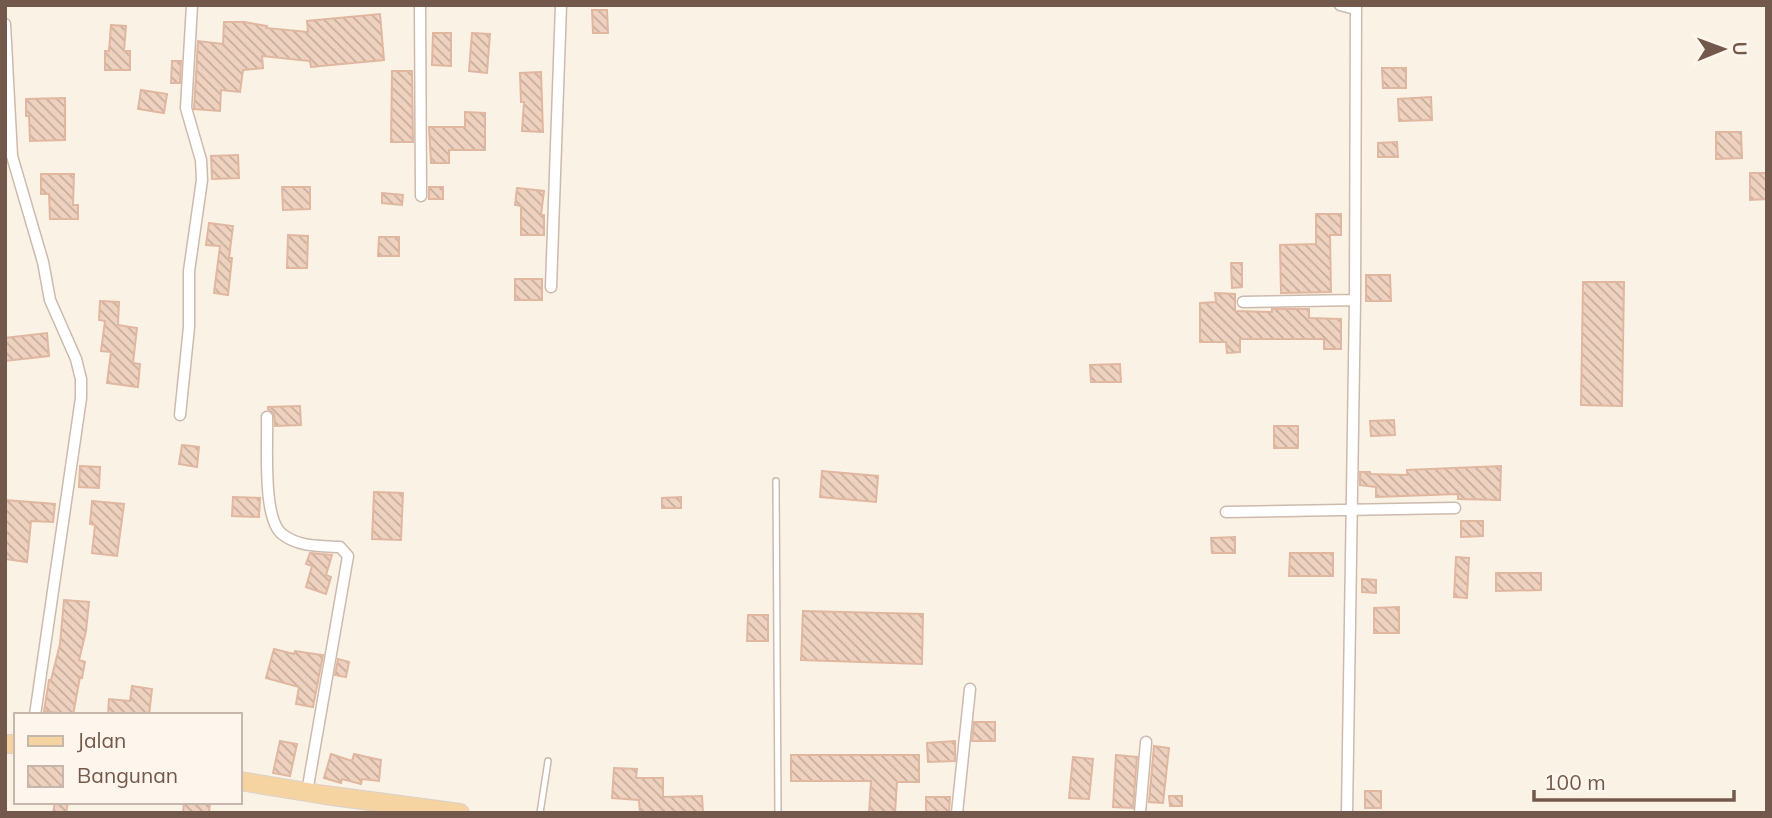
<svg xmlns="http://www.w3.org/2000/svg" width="1772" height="818" font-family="Mulish,sans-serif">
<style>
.building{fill:url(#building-back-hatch);stroke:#e1b7a0;stroke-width:2}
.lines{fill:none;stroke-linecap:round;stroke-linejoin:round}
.service-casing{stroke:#ccbaac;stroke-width:8}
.minor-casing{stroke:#ccbaac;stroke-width:13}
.primary-casing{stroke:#d8d1cd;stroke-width:20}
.service{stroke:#fff;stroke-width:5}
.minor{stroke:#fff;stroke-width:10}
.primary{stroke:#f6d4a2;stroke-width:18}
</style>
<defs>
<pattern id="building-back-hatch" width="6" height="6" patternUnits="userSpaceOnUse" patternTransform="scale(1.75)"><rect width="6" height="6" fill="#efd1bf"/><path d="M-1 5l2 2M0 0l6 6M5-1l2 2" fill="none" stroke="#c6ad9d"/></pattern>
</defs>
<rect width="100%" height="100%" fill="#fbf2e6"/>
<!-- building -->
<path class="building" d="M592,10H607L608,33H593Z
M380,14L384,60L311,67L310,61L262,56L263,68L243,70L240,92L221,90L220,111L194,109L198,41L223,44L224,22H244L267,26L266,28L308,32L307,21Z
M111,25L126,26L124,51H130V70H105V51H109Z
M433,33H451V66L432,65Z
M472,33L490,34L487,73L469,71Z
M172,61H181L180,83H171Z
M1382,68H1406V88H1383Z
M392,71H412L413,142H391Z
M541,72L543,132L522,131L524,102H521L520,73Z
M141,90L167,94L164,113L138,109Z
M1431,97L1432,120L1399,121L1398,99Z
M65,98V140L30,141L29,116H26V99Z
M465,112L485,113V150H449V163H431L429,127H465Z
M1716,132H1741L1742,158L1716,159Z
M1397,142L1398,157H1378V143Z
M238,155L239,178L212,179L211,156Z
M1750,173H1767V199L1750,200Z
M41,174H74L73,205H78V219H50L49,194H41Z
M282,187H310V209L283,210Z
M429,187H443V199H429Z
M517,188L544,191L541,215H544V235H521V206L515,205Z
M382,193L403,195L402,205L382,203Z
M1316,214H1341V235H1330L1331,292L1281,293L1280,245L1316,244Z
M209,223L233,226L229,258H232L228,295L214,293L220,246L206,245Z
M288,235L308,236L307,268H287Z
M379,237H399V256H378Z
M1231,263H1242V287L1232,288Z
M1366,275H1390L1391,301H1366Z
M515,279H542V300H515Z
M1583,282H1624L1622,406L1581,405Z
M1215,293L1235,294V311L1272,312V309H1309V318L1341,319V349H1324V339H1240V352L1227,353L1226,342H1200V303L1216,302Z
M100,301L119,302L118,325L137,328L133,363L140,364L138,387L107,383L111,352L101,351L105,321L99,320Z
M47,333L49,356L5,361V338Z
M1120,364L1121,382H1091L1090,365Z
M300,406L301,425L275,426L274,414L268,409V407Z
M1394,420L1395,435L1371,436L1370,421Z
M1274,426H1298V448H1274Z
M182,445L199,447L197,467L179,464Z
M80,466L100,467L99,488L79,487Z
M1501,466L1500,500L1458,499V494L1376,497V487L1360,485V472H1370V474L1407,475V470Z
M822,471L878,476L876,502L820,497Z
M374,492L403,493L401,540L372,539Z
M233,497L260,498L259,517L232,516Z
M681,497V508H662V498Z
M5,500L55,504L53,522L31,521L27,562L5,559Z
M92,501L124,504L117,556L92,553L95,525L90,524Z
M1461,521H1483V536L1461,537Z
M1235,537V553H1212L1211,538Z
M310,553L332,555L326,575L331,577L326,594L306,587L312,566L306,564Z
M1290,553H1333V576H1289Z
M1456,557L1469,558L1467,598L1454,597Z
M1496,573H1541V590L1496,591Z
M1362,579L1376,580V593L1362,592Z
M64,600L89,602L86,631L79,660L85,662L82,678L80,677L73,715L44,711L49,680H51L60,644Z
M1399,607V633H1374V608Z
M803,611L923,614L922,664L801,660Z
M748,615H768V641H747Z
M274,649L294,654L295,651L323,655L313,707L296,704L299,687L266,678Z
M338,659L349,662L346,677L335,675Z
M132,686L152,689L149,715H108L109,699L130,701Z
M974,722H995V741H972Z
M280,741L297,744L290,776L273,773Z
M955,741V761L928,762L927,743Z
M1154,746L1169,748L1163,803L1149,802Z
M331,754L352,761L354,754L381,760L379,781L362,779L361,784L342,779L341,783L324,778Z
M791,755H919V782H897L895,813H869L871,781H791Z
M1116,755L1137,757L1133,808L1113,807Z
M1073,757L1093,759L1089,799L1069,798Z
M614,768L637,769L636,778H663V797L702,796L703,813H640L639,800L612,798Z
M1365,791H1381V808H1365Z
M1169,796H1182V806H1170Z
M926,797H950L949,813H926Z
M55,802H68L66,813H53Z
M184,802H210L209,813H183Z"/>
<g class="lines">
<!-- service casing -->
<g class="service-casing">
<path id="service" d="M776,481L778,813
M540,813L548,761"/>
</g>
<!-- minor casing -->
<g class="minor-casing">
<path id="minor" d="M420,5L421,196
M1340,5L1355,9
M5,24L12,156L43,262L50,300L76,359L81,379V398L35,715
M551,287L561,5
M1243,302L1355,300
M180,415L189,327V271L202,180L201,160L186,108L192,5
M267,417C268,444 262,518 282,534C298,547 321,546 340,547L348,556L307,792
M1226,512L1455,508
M957,813L970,689
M1140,813L1146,742
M1347,813L1355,300L1356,5"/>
</g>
<!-- primary casing -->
<g class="primary-casing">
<path id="primary" d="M5,744H16
M240,781L325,795L460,813"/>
</g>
<!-- service -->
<use href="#service" class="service"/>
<!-- minor -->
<use href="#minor" class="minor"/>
<!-- primary -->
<use href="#primary" class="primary"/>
</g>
<!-- border -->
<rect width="1772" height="818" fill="none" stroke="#73594c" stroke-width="14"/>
<!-- legend -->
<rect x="14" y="713" width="228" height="91" fill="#fef6ec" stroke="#c6b7ac" stroke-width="2"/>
<rect x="28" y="736" width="35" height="10" fill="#f6d4a2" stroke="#c6b7ac" stroke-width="2"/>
<text x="77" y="748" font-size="21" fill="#73594c">Jalan</text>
<rect x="28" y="766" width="35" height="21" fill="url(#building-back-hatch)" stroke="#c6b7ac" stroke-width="2"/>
<text x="77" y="783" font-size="21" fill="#73594c">Bangunan</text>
<!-- north arrow -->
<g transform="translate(1723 49) rotate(89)" stroke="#fef6ec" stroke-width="5" paint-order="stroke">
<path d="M0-5L12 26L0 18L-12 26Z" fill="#73594c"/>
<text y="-10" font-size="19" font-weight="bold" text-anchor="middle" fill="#73594c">U</text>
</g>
<!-- scale -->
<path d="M1534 790v10h200v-10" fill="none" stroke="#73594c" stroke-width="3.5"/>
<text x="1544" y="790" font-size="21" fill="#73594c" stroke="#fef6ec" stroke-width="5" paint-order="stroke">100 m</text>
</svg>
